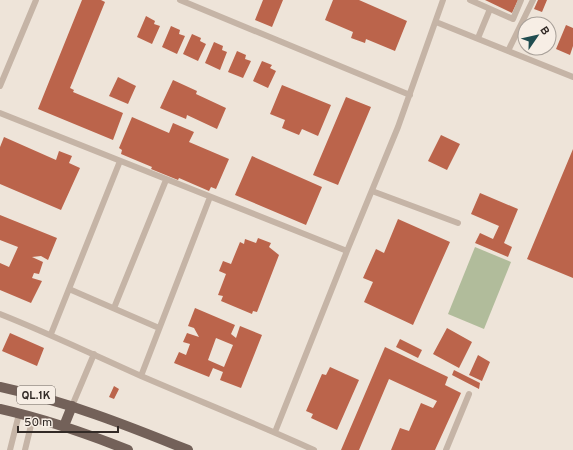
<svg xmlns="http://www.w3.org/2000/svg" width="573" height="450" font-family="Overpass,sans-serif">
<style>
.grass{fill:#b1bc9b}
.building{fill:#bb644b;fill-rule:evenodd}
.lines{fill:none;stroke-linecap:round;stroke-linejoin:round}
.lane{stroke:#c5b4a6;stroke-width:6}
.primary{stroke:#736159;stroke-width:10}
.labels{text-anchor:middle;stroke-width:4;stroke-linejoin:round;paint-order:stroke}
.shield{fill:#f7eee5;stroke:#6d655f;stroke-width:1}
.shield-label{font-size:11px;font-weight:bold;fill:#322a26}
</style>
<rect width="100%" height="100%" fill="#eee4d9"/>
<!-- grass -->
<path class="grass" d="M475,247L511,262L484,329L448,314Z"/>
<!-- building -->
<path class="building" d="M82,0H101L105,2L70,88L74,90L73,92L123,113L113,140L38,109Z
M263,0H283L272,27L255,20Z
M333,0H359L407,21L395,51L366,39L365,43L351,38L353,32L325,20Z
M485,0H518L512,13Z
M538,0H547L542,12L534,9Z
M146,16L155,21L154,24L160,26L152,44L137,37Z
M566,25L573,28V46L570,55L556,49Z
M171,26L180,30L179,34L185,36L177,54L162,47Z
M192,34L201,38L200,41L206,44L198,61L183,54Z
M214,42L223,46L222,50L227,52L220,70L205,63Z
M237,51L246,55L245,59L251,61L243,78L228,72Z
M262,61L272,65L270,68L276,71L268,88L253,81Z
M118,77L136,86L128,104L109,96Z
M173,80L197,91L196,94L226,108L217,129L187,115L186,119L160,108Z
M282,85L331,105L318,136L302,129L299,135L282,128L285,120L270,114Z
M346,97L371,107L338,185L313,175Z
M132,117L169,133L173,123L194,132L189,142L229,159L216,189L211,187L209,191L179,178L178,180L151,169L152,167L121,154L122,150L119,148Z
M441,135L460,144L447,170L428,161Z
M4,137L56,160L59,151L72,156L69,163L80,168L61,210L0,184V147Z
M573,149V278L527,259Z
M252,156L322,187L306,225L235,195Z
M480,193L518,209L504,243L512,247L508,257L475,243L480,233L493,239L499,226L471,214Z
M0,215L57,238L48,260L41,256L32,257L43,262L39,274L34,273L32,278L42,281L31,303L0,290V263L9,267L18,247L0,240Z
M398,219L450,242L413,325L364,302L373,282L363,278L376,249L384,253Z
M258,238L271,243L269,247L279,255L257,312L253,311L252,314L221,301L223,296L218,295L226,274L219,271L223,261L231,264L240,242L244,244L245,239L256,243Z
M195,308L235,325L231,334L236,338L240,326L262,335L241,388L220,380L223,372L213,368L209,377L174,363L179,352L186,355L190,344L183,342L187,333L199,337L194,328L188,326ZM216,338L233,345L224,367L208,360Z
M447,328L472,342L459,368L433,354Z
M10,333L44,348L37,366L2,351Z
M400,339L422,350L418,358L396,347Z
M385,347L448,377L445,385L461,393L435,450H391L400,428L409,431L421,403L433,408L437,401L389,379L359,450H341Z
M478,355L490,362L482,381L469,375Z
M330,367L359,380L337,430L311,418L313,414L306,411L322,374L326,375Z
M454,370L480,383L479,389L452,375Z
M114,386L119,389L114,399L109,397Z"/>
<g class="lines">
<!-- lane -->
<path class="lane" d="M180,0L410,95
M470,0L513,19L521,0
M436,22L573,77
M478,38L490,9
M508,51L533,0
M0,86L36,0
M0,113L347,251
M372,191L458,223
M69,289L159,328
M114,308L166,180
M0,314C48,333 94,355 141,376C199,401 257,424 314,450
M51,334L120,161
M141,376L210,197
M72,406L94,354
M275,432L347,251L398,127L443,0
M10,450L19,414
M25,450L33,417
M446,450L469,394"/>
<!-- primary -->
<path class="primary" d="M0,387C65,401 126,425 188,450
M0,409C45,419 85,433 128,450
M64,426L72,406"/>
</g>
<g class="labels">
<!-- shield labels -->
<rect class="shield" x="17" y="386" width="38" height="18" rx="3"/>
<g class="shield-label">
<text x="36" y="399">QL.1K</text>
</g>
</g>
<!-- north arrow -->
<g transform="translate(537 36) rotate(56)"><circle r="19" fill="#f7eee5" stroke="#a8a099"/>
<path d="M0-3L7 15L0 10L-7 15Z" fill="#204d50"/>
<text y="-6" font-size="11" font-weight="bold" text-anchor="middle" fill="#322a26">B</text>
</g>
<!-- scale -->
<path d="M18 426v6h100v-6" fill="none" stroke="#322a26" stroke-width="2"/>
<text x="24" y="426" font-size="12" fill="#322a26" stroke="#f7eee5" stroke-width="3" paint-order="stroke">50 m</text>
</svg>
